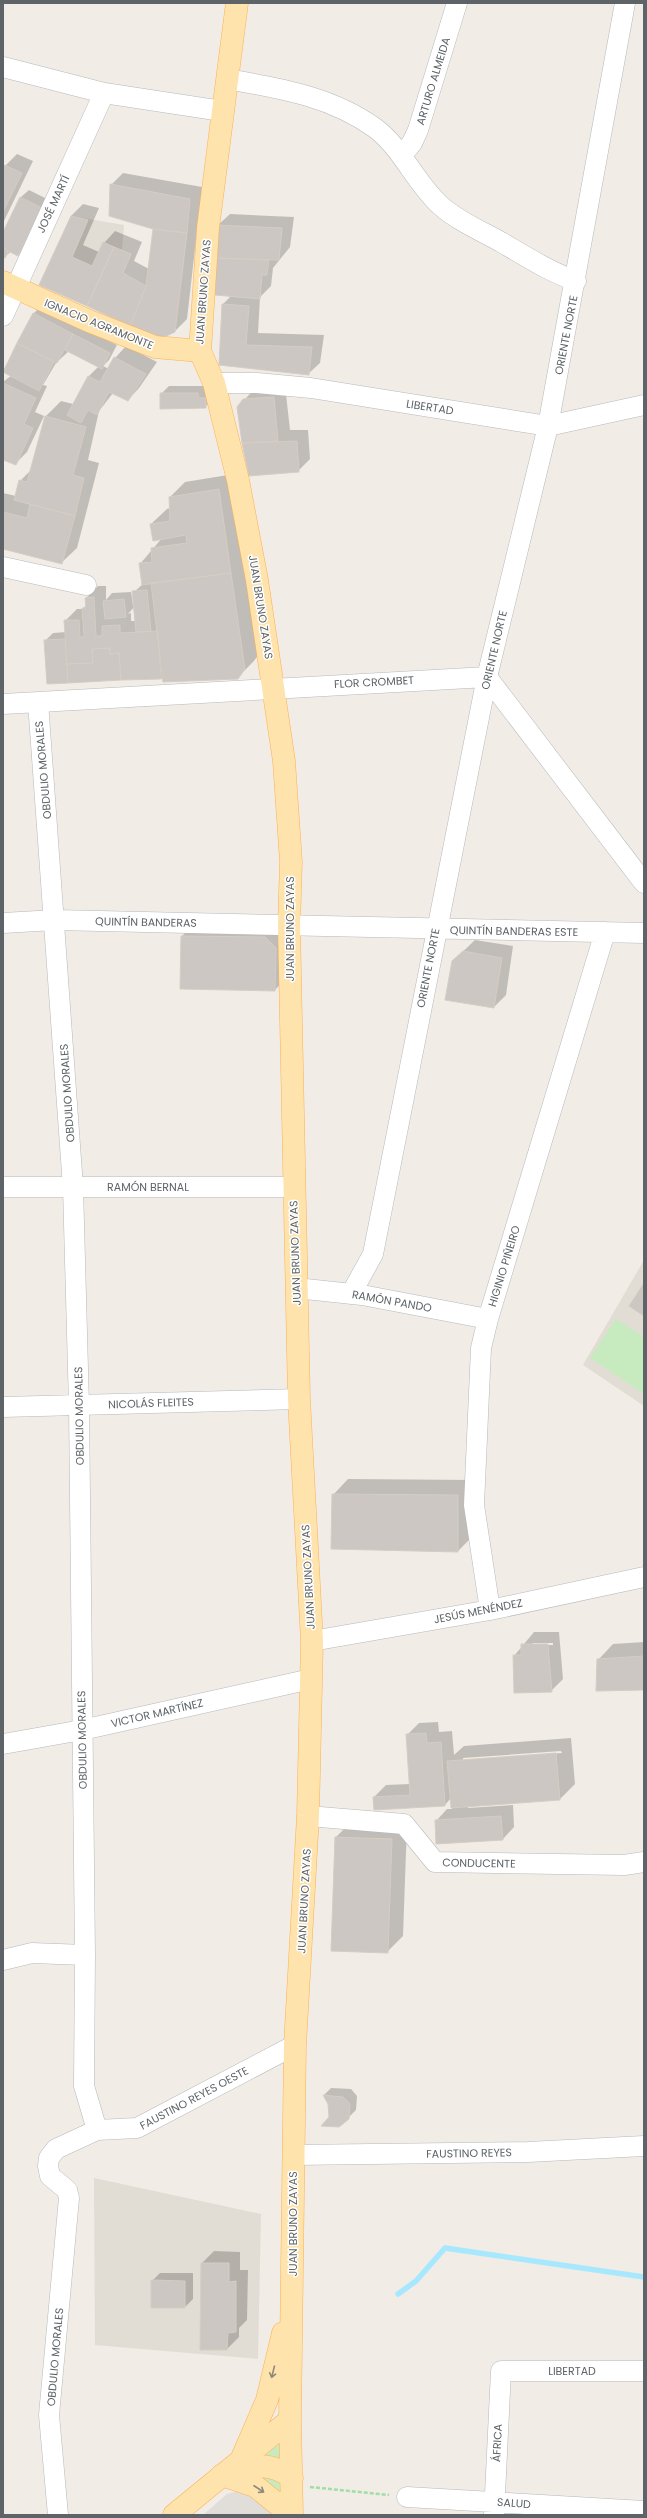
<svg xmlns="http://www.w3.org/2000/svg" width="647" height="2518" font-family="Poppins,sans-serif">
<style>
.industrial{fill:#e1deda}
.education{fill:#e1dcd4}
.green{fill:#c7ebbf}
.shadow{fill:#0003;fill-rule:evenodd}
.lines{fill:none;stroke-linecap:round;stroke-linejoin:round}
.stream{stroke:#a7e8ff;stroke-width:5.5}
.building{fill:#ccc7c2;stroke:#d6cdc3}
.minor-casing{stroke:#b6b9bd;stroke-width:21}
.major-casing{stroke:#ffb050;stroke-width:23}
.path{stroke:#a1dea6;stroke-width:2.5;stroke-dasharray:4 2;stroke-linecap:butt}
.minor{stroke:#fff;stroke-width:20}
.major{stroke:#ffe3ac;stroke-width:22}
.oneway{stroke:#8e897c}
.labels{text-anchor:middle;stroke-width:3;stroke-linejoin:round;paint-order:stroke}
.street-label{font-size:11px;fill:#5d6367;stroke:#fff}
</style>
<rect width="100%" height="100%" fill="#f1ece5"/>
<!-- industrial -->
<path class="industrial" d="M242,2490L258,2495L275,2515H203L227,2494Z"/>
<!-- education -->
<path class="education" d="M71,216L124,225L122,250L113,247L87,306L39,285Z
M644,1260V1406L583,1365Z
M94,2178L261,2214L258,2359L95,2345Z"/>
<!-- green -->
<path class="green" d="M616,1319L644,1337V1394L590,1358Z
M282,2434L285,2465L254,2459Z
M264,2473L282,2482V2498L248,2477Z"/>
<!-- shadow -->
<path class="shadow" d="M17,154L33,161L3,223V168Z
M123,173L202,187L187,319L175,331L40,285L71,216L83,204L99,208L83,245L99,252L104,243L115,231L142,242L134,261L149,269L154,228L111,185Z
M29,190L49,200L26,247L18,255L11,251L5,257L3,234L21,197Z
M230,214L294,217L290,247L273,268L271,286L260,297L258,333L324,335L320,363L308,374L220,365L223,304L232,295L216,294L218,225Z
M45,302L81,327L117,345L109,360L103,366L109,369L115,358L126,346L157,362L139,388L128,400L113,393L99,411L88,460L99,463L77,548L61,563L3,548V493L16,496L20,481L32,469L46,416L61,401L73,404L89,376L99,366L69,351L56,363L43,385L47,386L35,412L44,416L27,452L15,464L3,458V382L12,375L4,371L33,314Z
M285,385L290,430H308L310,459L298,471L250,475L238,407L256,387Z
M169,386H206L213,399L205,407L161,394Z
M234,474L260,653L253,662L237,678L163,681L161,678L121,679L48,683L45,641L53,633L66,632L65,621L77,609H83L86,605V598L98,586H106V600L112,593L131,592L133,605L135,604L134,592L143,584L140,564L162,538L151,524L167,509L171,508L170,497L185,482ZM135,606L136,621H131V613L128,614Z
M197,921L281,922L290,974L275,990L181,988L182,936Z
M475,940L513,946L506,995L494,1007L453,961Z
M348,1479L473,1480V1536L458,1551L333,1495Z
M534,1632H559L563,1679L551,1691L514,1656ZM533,1643H553V1645H531Z
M644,1642V1689L598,1660L613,1644Z
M438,1722L439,1732L452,1731L454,1755L464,1746L571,1738L575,1784L560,1799L468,1806V1808L513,1805L514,1827L503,1839L436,1821L447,1809H452L451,1798L445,1805L374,1797L386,1785L410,1784L407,1735L419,1723ZM561,1751L562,1753L463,1760V1758Z
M351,1822L407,1824L403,1936L387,1952L336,1837Z
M331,2088L351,2089L357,2096L356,2110L348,2118L330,2117L329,2103L324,2095Z
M214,2251L240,2252V2270H248L247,2320L239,2328V2337L227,2349H201L202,2263Z
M160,2273H193V2299L185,2307L152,2281Z"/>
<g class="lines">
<!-- stream -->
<path class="stream" d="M398,2294L416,2281L445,2248L644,2277"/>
</g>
<!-- building -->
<path class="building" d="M4,165L22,173L3,212V167Z
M110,184L190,199L187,233L153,229L109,216Z
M20,197L42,208L18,256L8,251L5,258L3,257V232Z
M71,216L88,220L72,257L92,266L103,242L114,247L87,306L39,285Z
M217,225L282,228L279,260L216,258Z
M153,229L187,233L175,332L160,339L130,326L146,286Z
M114,247L131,254L123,273L146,286L130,326L87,306Z
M3,248L8,251L5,258L3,257Z
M216,258L269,260L267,275H262L260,299L215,295Z
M222,304L249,306L246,345L312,347L309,375L219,365Z
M33,313L73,334L57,363L17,343Z
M73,334L110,353L102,369L65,350Z
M17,343L54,362L39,391L3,372Z
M114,357L146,374L128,401L109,392L97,415L88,410L81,423L67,415L88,376L100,382Z
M3,383L36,398L24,424L33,428L16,465L3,460Z
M160,393H198L199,398H206V408L160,409Z
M274,397L278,441L242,443L237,407L243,399Z
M45,416L86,427L73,475L84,478L75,516L14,500L19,480L27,482Z
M297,441L299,472L249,476L242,443Z
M219,489L231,573L142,585L139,563L152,562L151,548L187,543L186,535L153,541L150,524L170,521L169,497Z
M30,504L75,516L62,564L3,549V512L27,518Z
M231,573L245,669L238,679L163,682L151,583Z
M147,590L151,631L136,632L132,591Z
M94,597L96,636H102V626L120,625V633L158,631L161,679L121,680L119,653L110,654V648L92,649L93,663L67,664L64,620H79L80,637H84L82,608H86L85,598Z
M124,599L126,617L105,619L103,601Z
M65,639L68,683L47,684L44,640Z
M110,648V654L119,653L121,680L68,683L67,664L93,663L92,649Z
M181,936L265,937L276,948L275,991L180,989Z
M463,951L502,958L494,1008L445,1000L452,961Z
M644,1283V1316L629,1306Z
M332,1494L458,1495V1552L331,1549Z
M521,1644H548L552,1692L514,1693L513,1655H521Z
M644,1656V1690L596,1691L597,1659Z
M426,1733L427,1743L441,1742L445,1806L374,1810L373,1797L410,1795L406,1734Z
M556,1753L560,1800L451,1808L447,1761Z
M501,1816L503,1840L436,1844L435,1820Z
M335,1837L392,1839L388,1953L331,1951Z
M323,2095L343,2097L350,2104L349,2119L339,2127L321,2126L329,2117L328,2104Z
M201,2263H229V2282L236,2281V2332L228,2333L227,2350H200Z
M151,2280L185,2281V2308H151Z"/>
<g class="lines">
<!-- minor casing -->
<g class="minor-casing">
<path id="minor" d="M3,67L104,93L222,111
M227,79C278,88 331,96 375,128C403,149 415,183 441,206C458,221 481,231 501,242C525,256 550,272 576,281
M402,155L412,143L418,130L457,3
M3,316L104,93
M214,383H257L311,388L548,426L644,405
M3,567L86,585
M38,702L73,1187L79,1406L85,1955L84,2086L97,2130
M3,704L487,677L644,883
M3,923L55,920L644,933
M3,1187H293
M296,1288L362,1295L488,1319
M351,1294L373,1254L487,677L548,426L625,3
M3,1407L299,1399
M490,1610L474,1505L481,1348L488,1319L605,932
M312,1641L490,1610L644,1577
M3,1744L82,1730L311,1679
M308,1816L404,1824L435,1862L624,1865L644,1862
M3,1960L32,1953L85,1955
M293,2155L528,2152L644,2146
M407,2497L644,2511
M58,2515L49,2415L69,2198L67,2190L50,2176L48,2166L49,2158L56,2149L97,2130L137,2128L295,2045
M494,2515L501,2371H644"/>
</g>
<!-- major casing -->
<g class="major-casing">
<path id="major" d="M237,3L208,228L200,351L214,383L238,480L257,580L284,761L291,862L289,925L299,1399L312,1641L308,1816L295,2045L290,2420L292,2515
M3,282L89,321L155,347L200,351
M241,2460L267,2400L283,2333
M228,2474C254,2467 268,2460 292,2478
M222,2475L255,2486L291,2515
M174,2515L290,2420"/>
</g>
<!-- path -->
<path class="path" d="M310,2487L389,2495"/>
<!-- minor -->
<use href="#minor" class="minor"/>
<!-- major -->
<use href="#major" class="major"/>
</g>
<!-- one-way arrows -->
<defs><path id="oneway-shaft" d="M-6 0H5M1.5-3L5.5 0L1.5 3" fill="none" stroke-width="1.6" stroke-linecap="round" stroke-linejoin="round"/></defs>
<g class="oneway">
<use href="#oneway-shaft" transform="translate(273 2372) rotate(104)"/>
<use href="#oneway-shaft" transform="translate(259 2489) rotate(33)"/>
</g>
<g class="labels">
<!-- street labels -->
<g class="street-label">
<text transform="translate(433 81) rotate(-73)" y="4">ARTURO ALMEIDA</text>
<text transform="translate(53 204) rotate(-65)" y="4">JOSÉ MARTÍ</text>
<text transform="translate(203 292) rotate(-86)" y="4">JUAN BRUNO ZAYAS</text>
<text transform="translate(99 324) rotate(22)" y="4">IGNACIO AGRAMONTE</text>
<text transform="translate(566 335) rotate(-79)" y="4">ORIENTE NORTE</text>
<text transform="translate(430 407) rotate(9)" y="4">LIBERTAD</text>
<text transform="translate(261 607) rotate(81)" y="4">JUAN BRUNO ZAYAS</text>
<text transform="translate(494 650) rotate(-77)" y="4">ORIENTE NORTE</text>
<text transform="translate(374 682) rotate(-3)" y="4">FLOR CROMBET</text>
<text transform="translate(43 770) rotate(-95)" y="4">OBDULIO MORALES</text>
<text transform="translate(146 922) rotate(1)" y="4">QUINTÍN BANDERAS</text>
<text transform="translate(290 929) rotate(-90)" y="4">JUAN BRUNO ZAYAS</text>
<text transform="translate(514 931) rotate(1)" y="4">QUINTÍN BANDERAS ESTE</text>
<text transform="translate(428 968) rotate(-79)" y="4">ORIENTE NORTE</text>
<text transform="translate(67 1093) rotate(-94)" y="4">OBDULIO MORALES</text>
<text x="148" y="1191">RAMÓN BERNAL</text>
<text transform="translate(295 1253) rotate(-92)" y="4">JUAN BRUNO ZAYAS</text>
<text transform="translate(504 1266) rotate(-73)" y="4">HIGINIO PIÑEIRO</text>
<text transform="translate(392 1301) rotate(10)" y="4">RAMÓN PANDO</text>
<text transform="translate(151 1403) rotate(-2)" y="4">NICOLÁS FLEITES</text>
<text transform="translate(79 1416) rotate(-91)" y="4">OBDULIO MORALES</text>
<text transform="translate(308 1577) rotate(-93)" y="4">JUAN BRUNO ZAYAS</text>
<text transform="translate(478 1611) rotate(-11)" y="4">JESÚS MENÉNDEZ</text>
<text transform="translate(157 1713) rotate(-13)" y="4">VICTOR MARTÍNEZ</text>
<text transform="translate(82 1740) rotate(-91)" y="4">OBDULIO MORALES</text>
<text transform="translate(479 1863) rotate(1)" y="4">CONDUCENTE</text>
<text transform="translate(304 1901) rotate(-87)" y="4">JUAN BRUNO ZAYAS</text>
<text transform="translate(194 2098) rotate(-28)" y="4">FAUSTINO REYES OESTE</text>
<text transform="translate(469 2153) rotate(-1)" y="4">FAUSTINO REYES</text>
<text transform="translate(293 2224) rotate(-90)" y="4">JUAN BRUNO ZAYAS</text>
<text transform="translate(55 2357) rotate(-85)" y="4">OBDULIO MORALES</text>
<text x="572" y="2375">LIBERTAD</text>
<text transform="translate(497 2443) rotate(-87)" y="4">ÁFRICA</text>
<text transform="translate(514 2503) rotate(4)" y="4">SALUD</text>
</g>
</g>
<!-- border -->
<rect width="647" height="2518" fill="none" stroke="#5d6367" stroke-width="8"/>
</svg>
